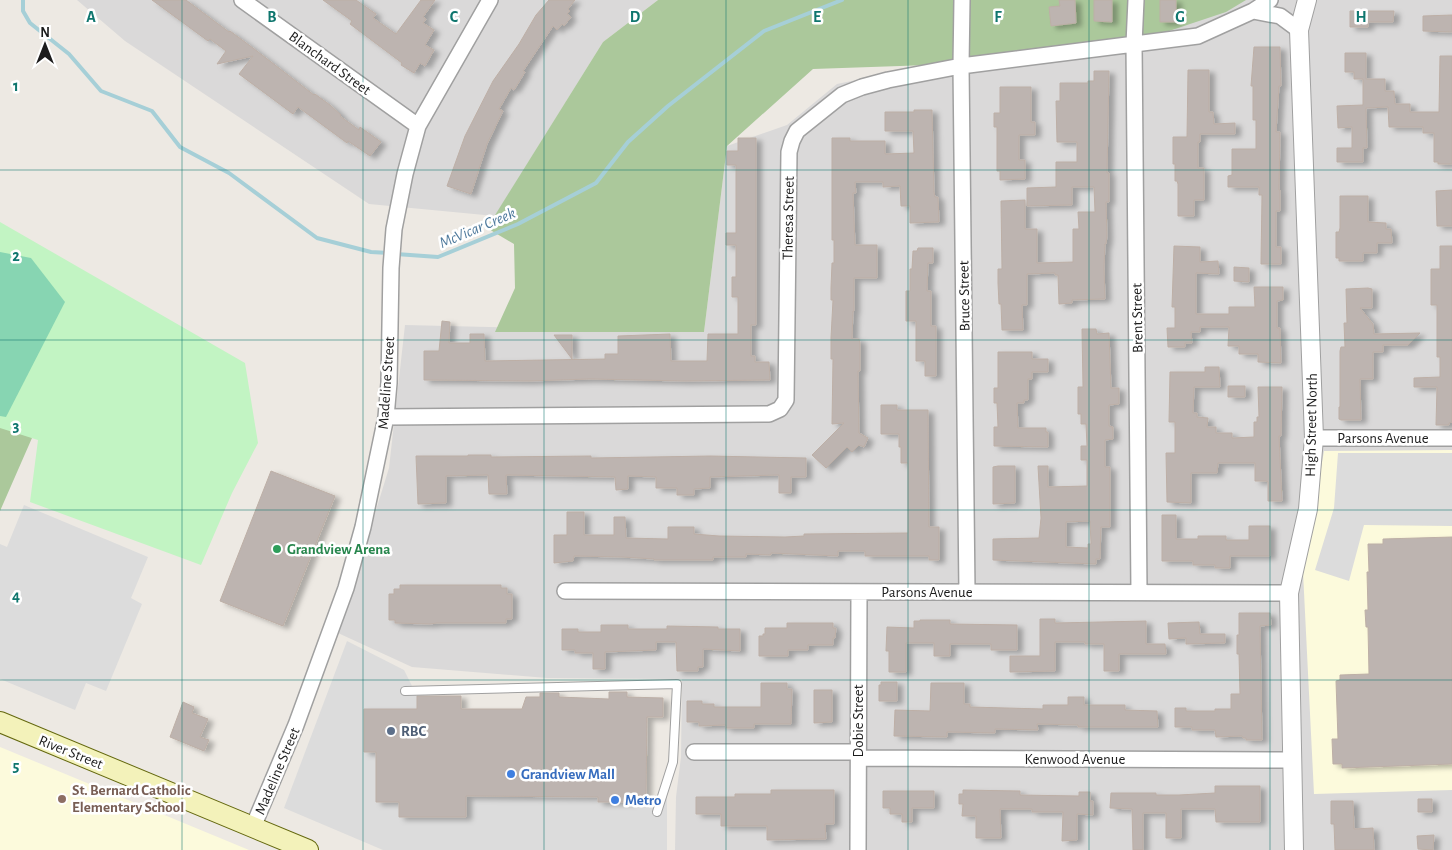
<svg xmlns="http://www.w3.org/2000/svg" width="1452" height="850" font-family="'Alegreya Sans',sans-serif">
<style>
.residential{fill:#dad9d9}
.education{fill:#fcfadc}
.forest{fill:#abc89b}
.park{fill:#c2f4c3}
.pitch{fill:#87d5b2}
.parking{fill:#dcdcdc}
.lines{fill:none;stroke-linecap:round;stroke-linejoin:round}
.stream{stroke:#a6cfd7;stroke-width:4}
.building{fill:#bdb4b0;stroke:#bdafa6;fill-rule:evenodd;filter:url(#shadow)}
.service-casing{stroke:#a0a0a0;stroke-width:10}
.minor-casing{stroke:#a0a0a0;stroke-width:18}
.tertiary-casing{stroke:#a0a0a0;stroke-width:20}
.secondary-casing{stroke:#64680e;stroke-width:22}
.service{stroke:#fff;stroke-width:8}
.minor{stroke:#fff;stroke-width:15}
.tertiary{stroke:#fff;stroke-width:18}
.secondary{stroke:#f3f2ba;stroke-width:20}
.grid{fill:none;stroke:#0f766e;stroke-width:1;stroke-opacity:0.55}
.leisure-dot{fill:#2e9e5b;stroke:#fff;stroke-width:2}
.service-dot{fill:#5c6f8a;stroke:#fff;stroke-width:2}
.shop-dot{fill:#3f7fe0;stroke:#fff;stroke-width:2}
.education-dot{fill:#8d6e63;stroke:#fff;stroke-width:2}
.labels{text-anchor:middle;stroke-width:5;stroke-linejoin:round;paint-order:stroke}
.street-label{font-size:15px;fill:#1c1c1c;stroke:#fff}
.leisure-label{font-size:15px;font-weight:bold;fill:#27864d;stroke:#fff;text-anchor:start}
.service-label{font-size:15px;font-weight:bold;fill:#4e5e75;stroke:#fff;text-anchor:start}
.shop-label{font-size:15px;font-weight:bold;fill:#366cbe;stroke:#fff;text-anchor:start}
.education-label{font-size:15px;font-weight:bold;fill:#785e54;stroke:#fff;text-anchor:start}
.water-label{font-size:16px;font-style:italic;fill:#4f7a9c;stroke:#fff}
.grid-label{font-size:16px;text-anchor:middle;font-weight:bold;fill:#0f766e;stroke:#fff;stroke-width:5;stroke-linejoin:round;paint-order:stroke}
</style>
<defs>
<filter id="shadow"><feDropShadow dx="5.5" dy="3" stdDeviation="2.5" flood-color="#0004"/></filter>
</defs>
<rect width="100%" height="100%" fill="#ede9e3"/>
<!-- residential -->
<path class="residential" d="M77,0H658L603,42L495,216L369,204L125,41Z
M1012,0H1452V850H675L676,797L681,757L682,679L547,678L412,667L338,633L389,468L405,325L704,332L727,146L787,125L837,84L1015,47Z"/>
<!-- education -->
<path class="education" d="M1452,450V790L1314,794L1303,572L1324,451Z
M0,747L249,850H0Z"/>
<!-- forest -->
<path class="forest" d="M658,0H1246L1226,12L1133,43L958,64L813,69L727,146L704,332H495L515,288L514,244L487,228L603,42Z
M0,414L39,422L0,511Z"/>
<!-- park -->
<path class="park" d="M0,222L245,363L258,443L232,493L201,565L30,502L38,440L0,428Z"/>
<!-- pitch -->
<path class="pitch" d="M0,252L31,258L65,302L6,417L0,416Z"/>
<!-- parking -->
<path class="parking" d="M1338,453H1452V526L1364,525L1349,581L1315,570L1334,508Z
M24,505L148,557L131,598L142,604L106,691L86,683L75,710L0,679V544L7,547Z
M347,641L404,670L417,696V709H364V752H376V802H399V817H466V796L598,797L599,802H629V796L667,797V850H383L284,808Z"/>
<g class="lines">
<!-- stream -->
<path class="stream" d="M23,0V11L30,23L69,54L101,91L152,111L180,147L229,173L317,238L371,252L389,253
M396,254L438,257L518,224L596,183L628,142L668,106L764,31L842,0"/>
</g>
<!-- building -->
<path class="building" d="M152,0H186L229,32L230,31L253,48L314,95L315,94L330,105L341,115L340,116L359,130L360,127L381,142L370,156L348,141L347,143L298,107L293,114L239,74L253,56L217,64L226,51L210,39L208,41Z
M323,0H356L376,14L373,18L396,34L421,0H435L423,17L426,19L423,23L434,30L425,45L434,50L425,66L420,63L414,73L401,65L402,63L350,24L352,21Z
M549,0H575L568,9L570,11L567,14L571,17L564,26L562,24L557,30L553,26L523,71L525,72L514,90L511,88L499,109L503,111L487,144L471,194L447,186L465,136L493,81L519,44L536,15Z
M1059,0H1075L1076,23L1051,26L1049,7L1060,6Z
M1094,0H1112V22L1094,21Z
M1160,0H1176V22H1160Z
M1350,11H1394L1393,22H1368V27H1350Z
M1452,15V32L1423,31V16Z
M1254,47H1280L1281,86H1279L1276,132H1280L1279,190H1280V211H1276V247H1281V264H1261L1262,195H1259V187H1228V176L1232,175V149H1256V120H1253V86H1251Z
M1345,53H1366V79H1385V91H1394L1395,104H1410V112H1439L1440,56H1452V164H1438V162H1434V133H1423V127H1389L1388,107L1366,108L1367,148H1363V162H1337V148H1352V127L1338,128L1337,106L1363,105V79H1354V72H1345Z
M1188,70H1209V112H1213L1214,124L1235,123V134H1200V142H1198V168H1204V200H1194V216H1178V184L1177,181H1175V164H1173V137H1187Z
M1094,71H1109L1107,173H1109V202H1106L1107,236L1106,244H1105L1104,267L1105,299L1072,300V303L1059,304L1058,275H1055V273L1027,274V305H1022L1023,330H1002L1001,304H999L998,283V269H1002L1001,201L1025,200V229H1037V263L1073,262V229H1079L1078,212H1095L1094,187H1072V205L1027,206V188L1056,187V162H1077V142H1057L1056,101H1060V83H1088V81H1094Z
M1000,87H1031V122H1035V135H1019V160H1025V179L1000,180V171H997V127H994V113H1000Z
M914,110H932L934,192L935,197H938L939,222L910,223V206H901L900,186L883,187V182H855L856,193H853L855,245H877V278H854V311H853L852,339H859L860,343V371H858L859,433L868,438L864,447L859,445L852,452L847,447L826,468L812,455L844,423L832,424L833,359H831V338L833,300H831V288L832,263H834V240H832V138H850V141H885V154L914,153L913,131H885V112H914Z
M738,138H756V325H751V356H755V362H769L770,380L685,381L590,379L529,381L424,380V351H439L442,321L450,322L449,343H470V334H484L485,361L605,359V354H618V336L670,334L671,361H707L708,334H738V297H732V277H736V245H726V233H736V165H727V151H738Z
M1452,190V226H1437L1436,191Z
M1340,196H1368V222L1386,223V229H1391L1392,243H1377V253H1363V261H1339V258H1336V232H1339L1340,228Z
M1174,246L1200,247V262L1218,261L1219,274L1196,273V314H1229V307H1255L1254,287H1283V300L1277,301V328H1280L1281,363L1258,362V354H1239V346H1228L1229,327H1200V332H1191L1192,343H1185V347H1168L1167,328H1175V307H1172Z
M1440,246H1452V422L1449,423V425H1436L1437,387H1414V378L1440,377V357H1437V305H1431V269H1440Z
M918,248H933V263H928L927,291H931V326H936V376H925V361H916V321H906V291H910V269H912L913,251H917Z
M1234,267L1249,268V282L1234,281Z
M1368,288L1372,289V308H1360L1373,324L1374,334L1420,333L1408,345H1383V352H1373V379H1360L1361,420H1341L1339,419V407H1340V351L1341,347H1345L1344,323H1347L1346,289Z
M1082,329H1096L1097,334L1109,333L1111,388H1119V404L1109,405V426L1113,427V439L1105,440V467H1110V527H1101L1100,559H1096V564L993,560V539L1039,538L1041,518L1038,466H1048V487L1087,486V460H1081V446H1087L1086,424H1081V414H1078V387H1083ZM1090,521L1091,544H1088V548L1066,547V522Z
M554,335H572V359Z
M998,352H1032V359H1048V372H1032V379H1028V400H1024V403H1017L1018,428H1046V432H1048V447L994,446V427H998L997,403H994V388H998Z
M1205,367H1219L1220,387H1194L1193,413H1197V417L1208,418L1207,427H1216V433H1232V438L1254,437V422H1257V417H1259L1258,387H1282L1281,436H1279L1282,501H1268V482L1266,481H1255V463H1218L1217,473H1191V503L1167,502L1166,453H1175V422H1169L1170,372H1205Z
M1228,386H1245V397H1228Z
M881,405H897V410H928L929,527H939V560H929V556H865V551H838V556L771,553V555L746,554V557H713V560H654V559L622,557L574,556L573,561L554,563V535H567V512H584V535H614V517H625L626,538L668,539V527H694V534L719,536L785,537L804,536V534L908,533V463H901V447H899V434H881Z
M468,455H491V457L591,456V458L710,456L806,458V477H791V493H779V475L741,476L710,477V488L694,489V495H677V488H656V477L628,476V489L616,490L615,477L506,475L507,494H489L488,475L446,476V503L418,504L416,456H468Z
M998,466H1015V503L993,504V467Z
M271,471L335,496L283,626L220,601Z
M1162,515H1176V539H1198V536H1226V540H1249V526H1270V556H1230V568H1215V565H1193V561H1162Z
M1452,537V764L1342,768V764H1333L1332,739H1338L1336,681L1340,680V675L1369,674L1368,627H1366L1365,610H1368L1367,572H1369L1368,544H1383V539Z
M400,585H501V588H507V594H512V619H506V623H437L430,624L395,623V620H389V594H394V589H400Z
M1239,613H1270L1271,625L1260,626L1262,740H1246V738H1243L1242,736L1216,737L1215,730H1192V727H1175V708H1186V711H1215V709H1231V694H1240L1239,654H1237V635H1239Z
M1040,619H1055V623L1146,621V644H1165L1166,654H1119V671H1104V644H1085V642H1055V671L1010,672V656H1040Z
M920,620H950V624L1017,625V650H991V644H950V656H934V643H906V672H889V651H886L887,627L914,628V621H920Z
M1199,622L1200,634H1225V643L1186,644V638L1169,639L1168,623Z
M787,623H833V628H836L835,638H833V645H808V650H788V656H759V636H763V634H765V628H787Z
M601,625H628V629H667V626L718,627V629H740V651L703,649V667H698V671H677L676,642H656V650L605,652V669H593V653H575V650H562V629H578V632H601Z
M881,682H897V701H879V685H881Z
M761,683H787V689H792L791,724H754V728H726V725L699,726V722H687V701H702V704H714V707H761Z
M931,683H964V704H970V707L1043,709V705H1068V697H1084V705H1125V710L1157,711L1158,727H1078V725L1037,724L1038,730L995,729V733L947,732V737L894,736L895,710L930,711Z
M814,690H832V722L814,723Z
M609,692H627V697L663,698V717H647L646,796H629V802H598V797L466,796V817H399V802H376V752H364V709H417V696H461V709H522L526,697H540V693H559V697L609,699Z
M183,702L194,707L192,713L208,719L200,737L209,740L204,751L170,737Z
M1215,786H1260V822H1216L1215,809H1181V838H1166V813H1143V850H1133L1132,809L1110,808L1111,793H1156V795H1179L1215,793Z
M771,790H834V824H825L826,839L767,840V826H721V814H696V797H735V794H771Z
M963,790L1020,791V795L1079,796V792H1090V801H1093V815L1077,814V840L1062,841L1063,812H1032V809H1000L1001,838H976V816H962L963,804H959V794H963Z
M883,791H934V808H912V822H902V814H890V808H883Z
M1418,799H1432V812H1418Z
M1331,801H1353L1354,829L1373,828L1374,850H1335L1334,824H1331Z
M1434,835L1433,850L1418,849L1417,836Z"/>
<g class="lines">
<!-- service casing -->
<g class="service-casing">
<path id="service" d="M405,691L677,684L673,762L657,812"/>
</g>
<!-- minor casing -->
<g class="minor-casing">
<path id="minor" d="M242,0L418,126
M962,0L961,66L967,592
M1136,0L1134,44L1139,592
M1253,11L1280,16L1299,30
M386,417L769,414L780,409L786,400L789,152L792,141L797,131L842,95L862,87L888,80L961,66L1198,36L1253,11L1270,0
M1314,438H1452
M565,591L1289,593
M694,752H857
M858,758L1293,760
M253,827L296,725L346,588L363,527L386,417L389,383L391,268L394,229L405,174L418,126L490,0
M858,850L859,593"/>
</g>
<!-- tertiary casing -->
<g class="tertiary-casing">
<path id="tertiary" d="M1294,850L1289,593L1308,509L1314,438L1299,30L1307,0"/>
</g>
<!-- secondary casing -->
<g class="secondary-casing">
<path id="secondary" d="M0,722L308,850"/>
</g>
<!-- service -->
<use href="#service" class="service"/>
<!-- minor -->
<use href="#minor" class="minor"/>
<!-- tertiary -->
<use href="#tertiary" class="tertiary"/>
<!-- secondary -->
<use href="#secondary" class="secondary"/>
</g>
<!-- grid -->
<path class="grid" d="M182,0V850M363,0V850M544,0V850M726,0V850M908,0V850M1089,0V850M1270,0V850M0,170H1452M0,340H1452M0,510H1452M0,680H1452"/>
<!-- markers -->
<circle class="leisure-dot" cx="277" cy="549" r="5"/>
<circle class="service-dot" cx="391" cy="731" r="5"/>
<g class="shop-dot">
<circle cx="511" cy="774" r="5"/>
<circle cx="615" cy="800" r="5"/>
</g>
<circle class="education-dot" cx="62" cy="799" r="5"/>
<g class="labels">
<!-- street labels -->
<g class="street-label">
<text transform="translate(330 63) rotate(36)" y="5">Blanchard Street</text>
<text transform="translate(788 218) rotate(-89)" y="5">Theresa Street</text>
<text transform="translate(964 296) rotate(-91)" y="5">Bruce Street</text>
<text transform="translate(1137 318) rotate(-91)" y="5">Brent Street</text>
<text transform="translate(386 383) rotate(-86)" y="5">Madeline Street</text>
<text transform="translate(1311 425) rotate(-89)" y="5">High Street North</text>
<text x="1383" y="443">Parsons Avenue</text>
<text x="927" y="597">Parsons Avenue</text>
<text transform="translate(858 721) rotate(-90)" y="5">Dobie Street</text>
<text transform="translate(71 752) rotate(22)" y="5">River Street</text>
<text x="1075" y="764">Kenwood Avenue</text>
<text transform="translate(277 771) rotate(-67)" y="5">Madeline Street</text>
</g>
<!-- leisure labels -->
<g class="leisure-label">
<text x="287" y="554">Grandview Arena</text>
</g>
<!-- service labels -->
<g class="service-label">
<text x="401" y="736">RBC</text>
</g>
<!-- shop labels -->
<g class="shop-label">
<text x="521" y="779">Grandview Mall</text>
<text x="625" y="805">Metro</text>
</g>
<!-- education labels -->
<g class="education-label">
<text x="72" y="795">St. Bernard Catholic<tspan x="72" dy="17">Elementary School</tspan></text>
</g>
<!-- water labels -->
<g class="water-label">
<text transform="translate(477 227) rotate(-23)" y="6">McVicar Creek</text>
</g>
</g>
<g class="grid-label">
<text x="91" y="22">A</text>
<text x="272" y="22">B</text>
<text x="454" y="22">C</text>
<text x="635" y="22">D</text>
<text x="817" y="22">E</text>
<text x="998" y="22">F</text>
<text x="1180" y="22">G</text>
<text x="1361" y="22">H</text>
<text x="16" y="91">1</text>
<text x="16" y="261">2</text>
<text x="16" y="431">3</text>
<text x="16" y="601">4</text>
<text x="16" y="771">5</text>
</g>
<!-- north arrow -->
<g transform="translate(45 45)" stroke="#ffffff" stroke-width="4" paint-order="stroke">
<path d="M0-4L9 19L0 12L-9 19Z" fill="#1c1c1c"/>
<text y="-8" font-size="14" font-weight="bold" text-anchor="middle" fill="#1c1c1c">N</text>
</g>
</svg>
